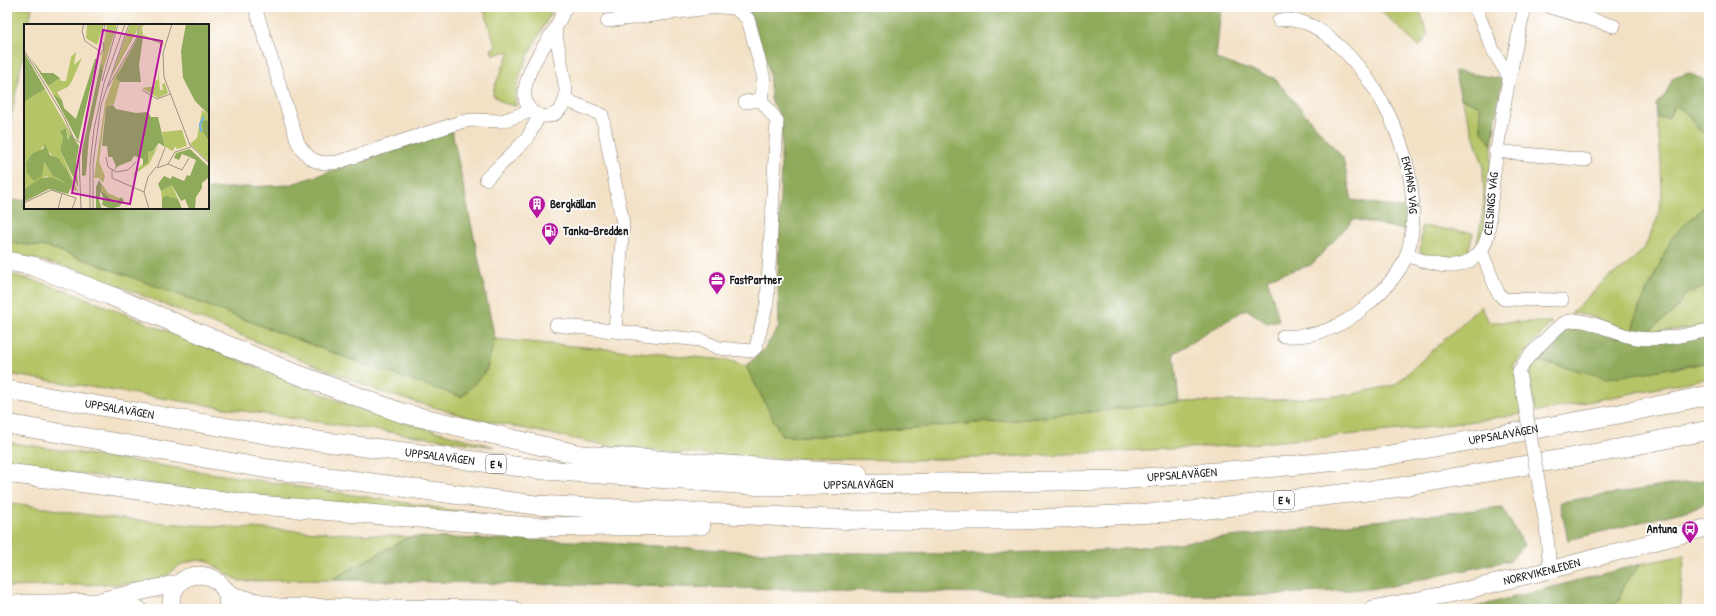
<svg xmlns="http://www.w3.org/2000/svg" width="1716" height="616" font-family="'Patrick Hand',sans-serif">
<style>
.green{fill:#b5c466;stroke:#687041}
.forest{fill:#90aa5b;stroke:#56633c}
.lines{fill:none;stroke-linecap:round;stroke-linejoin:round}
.minor-casing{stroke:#887e71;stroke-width:14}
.major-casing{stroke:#887e71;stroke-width:18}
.highway-casing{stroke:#887e71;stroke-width:20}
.minor{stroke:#fff;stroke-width:13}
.major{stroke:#fff;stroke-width:17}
.highway{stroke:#fff;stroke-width:19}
.minor-bridge-casing{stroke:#887e71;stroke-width:14;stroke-linecap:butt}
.minor-bridge{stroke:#fff;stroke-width:13}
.labels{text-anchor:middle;stroke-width:3.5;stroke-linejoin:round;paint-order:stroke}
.shield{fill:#fff;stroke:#606060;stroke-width:1}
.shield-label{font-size:11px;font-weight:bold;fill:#1c1c1c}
.street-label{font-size:12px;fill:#1c1c1c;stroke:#fff}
.poi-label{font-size:12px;font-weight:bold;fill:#1c1c1c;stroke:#fff;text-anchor:start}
.inset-river{fill:none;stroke:#74b1e6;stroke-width:2}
.inset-road{fill:none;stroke:#9d9282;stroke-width:1}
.view{fill:#b5179e;fill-opacity:0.15;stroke:#b5179e;stroke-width:2}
.inset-edge{fill:none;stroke:#1c1c1c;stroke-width:2}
</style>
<rect width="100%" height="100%" fill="#fff"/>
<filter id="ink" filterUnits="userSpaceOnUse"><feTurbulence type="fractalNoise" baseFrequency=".025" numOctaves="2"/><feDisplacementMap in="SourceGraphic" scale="8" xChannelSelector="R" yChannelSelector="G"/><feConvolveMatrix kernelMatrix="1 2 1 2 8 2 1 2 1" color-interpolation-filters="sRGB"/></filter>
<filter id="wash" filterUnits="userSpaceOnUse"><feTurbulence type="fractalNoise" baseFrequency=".012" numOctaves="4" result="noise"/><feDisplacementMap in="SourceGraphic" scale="16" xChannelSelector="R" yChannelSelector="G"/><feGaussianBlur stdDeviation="0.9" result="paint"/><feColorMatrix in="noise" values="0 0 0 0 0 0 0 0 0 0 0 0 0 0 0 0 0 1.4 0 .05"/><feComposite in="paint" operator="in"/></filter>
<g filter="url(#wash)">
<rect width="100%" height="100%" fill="#f3e1c6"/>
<!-- green -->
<path class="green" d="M10,7H32L29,25H25V45L7,139V25Z
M483,7H554C541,33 511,78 516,106L503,103L493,95L494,88L510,51L493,55L491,49L496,47Z
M1377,7H1413L1421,14L1428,35L1419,47Z
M1461,98L1480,106L1481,130L1492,145L1486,230L1476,250L1484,204L1483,165Z
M1675,105L1689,115L1698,129L1709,137V202L1673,237L1639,308L1632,331L1583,314L1571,313L1607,278L1624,268L1644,249L1657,219L1662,196L1661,161L1657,118L1669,117Z
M1422,226L1473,233L1467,256L1452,262L1427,256L1420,251Z
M7,243L47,247L94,263L371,367L486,371L495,339L728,360L746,366L782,436H838L886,430L1017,420L1179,402L1275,400L1348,395L1395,385L1481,306L1489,322H1552L1513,366L1517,373L1522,414L1432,427L1229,446L1003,457L912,460L744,458L609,446L468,417L384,393L77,269L7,253Z
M7,273L65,290L362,410L401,422L495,447L283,417L7,374Z
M1709,285V324L1694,328L1647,332L1676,310L1684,295Z
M1532,359L1565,368H1680L1709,362V378L1536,412L1528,373V367Z
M7,442L485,515L254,497L7,464Z
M7,502L103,517L178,524L409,537L331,580L239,581L206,560L192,561L180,565L165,577L151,583L7,587Z
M1685,555L1679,609H1600L1618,602L1625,583L1641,564Z"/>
<!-- forest -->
<path class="forest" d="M748,7H1221L1216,59L1274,78L1343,158L1352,200L1409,209V231L1354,219L1311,265L1267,278L1279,320L1267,323L1246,309L1174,353L1179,402L1017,420L886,430L838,436H782L746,366L764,349L779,327L778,278L782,120L771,99L769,70Z
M1454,71L1502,79L1492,145L1481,130L1480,106L1461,98Z
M1688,73L1709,82V137L1698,129L1689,115L1675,105L1669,117L1657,118L1656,104L1666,94L1672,79Z
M452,131L495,339L486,371L462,397L371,367L94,263L47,247L7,243V201L25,200V208H208V189L289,185Z
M1709,202V285L1684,295L1676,310L1647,332L1632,331L1639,308L1673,236Z
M1586,324L1613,337L1709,333V362L1609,378L1532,359L1564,328Z
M1709,479V501L1694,509L1568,540L1560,502Z
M1502,507L1524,545L1511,560L1382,588L1271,595L1140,596L331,580L409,537L572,541L757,552L959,554L1113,550Z
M1641,564L1625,583L1618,602L1600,609H1468Z"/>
</g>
<g filter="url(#ink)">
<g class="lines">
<!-- minor casing -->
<g class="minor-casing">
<g id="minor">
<path d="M255,7L298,143C309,161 317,165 338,162L461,122L471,120L502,121L531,111"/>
<path d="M720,7L735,8L748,19L762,71L764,79L761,100L745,102"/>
<path d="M1475,7L1494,52L1508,75"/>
<path d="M1550,7L1614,26"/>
<path id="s1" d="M1279,20C1306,18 1321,29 1340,47C1391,94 1428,186 1407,254C1400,275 1381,293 1366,306C1341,328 1315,338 1283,336"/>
<path d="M607,21L717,7"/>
<path d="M555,29L566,90C566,128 521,122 525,90C527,69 544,46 555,29C559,22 562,14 566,7"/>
<path d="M566,100L602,115L623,224L615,331"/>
<path d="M1495,151L1586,160"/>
<path d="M486,179L527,139L539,116"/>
<path d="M1481,250L1498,293L1504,299L1562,300"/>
<path id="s2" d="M1406,255C1430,263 1457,276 1478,254C1491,241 1489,220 1491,202C1497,135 1509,73 1525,7"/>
<path d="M556,325L700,340L719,348L752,351L756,347L767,303L777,121L761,100"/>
<path d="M1519,372C1525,359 1534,351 1543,342C1550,335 1556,328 1564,323C1584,313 1615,336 1637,338C1661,341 1686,335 1709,330"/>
<path d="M1546,525L1550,570"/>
</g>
</g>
<!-- major casing -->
<g class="major-casing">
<g id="major">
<path d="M223,588L234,596L277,607"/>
<path d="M103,600L179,583"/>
<path d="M7,604L95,602L138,609"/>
<path d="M171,609C169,559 235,569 227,609"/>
<path d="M263,609L277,607L513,609"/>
<path id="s3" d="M1373,609L1459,592L1550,570L1709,527"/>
</g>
</g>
<!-- highway casing -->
<g class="highway-casing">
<g id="highway">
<path d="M7,261L33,266L109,295L288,371L402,413L581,455L858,474"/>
<path id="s4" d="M7,390L271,435L545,470L764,486L1118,480L1277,467L1379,457L1619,414L1709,395"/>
<path d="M7,424L269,469L535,505L854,520H1022L1191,511L1393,488L1603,452L1709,430"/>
<path d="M7,473L247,504L531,527L701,525"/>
</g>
</g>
<!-- minor -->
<use href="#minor" class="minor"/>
<!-- major -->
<use href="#major" class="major"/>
<!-- highway -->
<use href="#highway" class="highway"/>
<!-- minor-bridge casing -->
<g class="minor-bridge-casing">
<path id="minor-bridge" d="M1519,372L1546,525"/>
</g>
<!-- minor-bridge -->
<use href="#minor-bridge" class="minor-bridge"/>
</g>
</g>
<!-- icons -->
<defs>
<g id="building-pin" transform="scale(0.9)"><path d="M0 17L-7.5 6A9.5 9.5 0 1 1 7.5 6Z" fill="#b5179e" stroke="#fff"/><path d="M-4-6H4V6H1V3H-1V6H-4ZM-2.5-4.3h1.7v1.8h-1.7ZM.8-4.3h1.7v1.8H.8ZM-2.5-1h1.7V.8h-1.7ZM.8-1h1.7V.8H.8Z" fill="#fff"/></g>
<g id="fuel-pin" transform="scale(0.9)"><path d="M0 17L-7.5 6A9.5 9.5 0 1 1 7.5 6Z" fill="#b5179e" stroke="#fff"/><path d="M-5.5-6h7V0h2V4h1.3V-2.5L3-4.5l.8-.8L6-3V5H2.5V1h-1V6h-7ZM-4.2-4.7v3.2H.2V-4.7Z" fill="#fff"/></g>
<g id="office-pin" transform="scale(0.9)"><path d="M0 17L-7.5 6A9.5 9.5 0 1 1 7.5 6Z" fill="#b5179e" stroke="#fff"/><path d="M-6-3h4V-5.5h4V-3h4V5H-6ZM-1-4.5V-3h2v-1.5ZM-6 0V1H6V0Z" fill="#fff"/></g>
<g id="bus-pin" transform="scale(0.9)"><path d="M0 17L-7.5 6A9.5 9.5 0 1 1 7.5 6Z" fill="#b5179e" stroke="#fff"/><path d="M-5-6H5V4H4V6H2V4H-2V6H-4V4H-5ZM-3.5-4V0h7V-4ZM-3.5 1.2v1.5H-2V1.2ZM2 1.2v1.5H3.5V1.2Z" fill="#fff"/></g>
</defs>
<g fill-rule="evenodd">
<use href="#building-pin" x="537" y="204"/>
<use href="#fuel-pin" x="550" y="231"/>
<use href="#office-pin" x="717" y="280"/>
<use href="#bus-pin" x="1690" y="529"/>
</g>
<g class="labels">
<!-- shield labels -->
<g class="shield">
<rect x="486" y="455" width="20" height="18" rx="3"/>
<rect x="1274" y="491" width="20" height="18" rx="3"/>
</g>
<g class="shield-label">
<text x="496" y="468">E 4</text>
<text x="1284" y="504">E 4</text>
</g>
<!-- street labels -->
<g class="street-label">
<text dy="4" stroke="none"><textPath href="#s1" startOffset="227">EKMANS VÄG</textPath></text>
<text dy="4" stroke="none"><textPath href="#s2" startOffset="130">CELSINGS VÄG</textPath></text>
<text dy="4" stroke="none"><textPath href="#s4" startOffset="114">UPPSALAVÄGEN</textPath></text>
<text dy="4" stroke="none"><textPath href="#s4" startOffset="1506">UPPSALAVÄGEN</textPath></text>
<text dy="4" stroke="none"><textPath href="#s4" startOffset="438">UPPSALAVÄGEN</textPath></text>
<text dy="4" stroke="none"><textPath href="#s4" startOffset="1182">UPPSALAVÄGEN</textPath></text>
<text dy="4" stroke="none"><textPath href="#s4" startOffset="858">UPPSALAVÄGEN</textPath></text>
<text dy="4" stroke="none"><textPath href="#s3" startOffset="173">NORRVIKENLEDEN</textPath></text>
</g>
<!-- poi labels -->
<g class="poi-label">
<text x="550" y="208">Bergkällan</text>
<text x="563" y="235">Tanka-Bredden</text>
<text x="730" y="284">FastPartner</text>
<text x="1677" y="533" text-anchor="end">Antuna</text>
</g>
</g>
<!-- overview -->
<g transform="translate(24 24)">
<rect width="185" height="185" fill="#f3e1c6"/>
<path d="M63,0H80L73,21L62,14ZM83,0H92V4L79,46L77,38ZM106,0H115L114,5L86,56ZM117,0H121L118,3L119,11L140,19L139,21L115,11L113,17L96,46L94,56L96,58L90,80L82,84L81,89L75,138L81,152L79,159L75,154H70L81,79L90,54L111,19ZM52,28L50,41L58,34L48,57L44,63L33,68L38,76L29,70L24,62L36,54L37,57H42L47,33ZM134,43L136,66H139L138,60L141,59L144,69L134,74L118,64L131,62V57L134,56ZM21,65L47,110L45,116L42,104L36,107L39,114L36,126L54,167L46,165L49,159L43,146L19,122L16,127L9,129L19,137L29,152L42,159L22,152L0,165V78ZM178,86L185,91V138L166,120L173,114ZM158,106L163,122L153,125L151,122L149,127L141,123L138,108ZM134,122L125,140L108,152L118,140L119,142L124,127L128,128ZM79,161L84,169L97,175L92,179L87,176L76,166ZM148,161L154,175L138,174L137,167Z" fill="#b5c466"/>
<path d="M162,0H185V91L171,77L159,54L157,27ZM115,11L119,13L115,41L117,58H96L92,54ZM0,28L21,65L0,78ZM6,33L18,49H29L36,54L24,62ZM71,35H73L54,117L29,70L38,76L40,84L52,95ZM77,38L79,46L65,113L62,151L58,152V127ZM89,81L92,85L112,89L124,88L127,93H134L141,123L135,119L128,128L124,127V138L119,142V135L110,132L107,137L94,142L90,147L92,142L88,133H84L83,122H78L82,83ZM181,96L185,97V117L179,108L178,98ZM42,104L44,116L47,110L55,122L52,139L54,163L36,126L39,114L36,107ZM21,120L26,131L34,134L43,146L49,159L44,170L25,165L0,178V165L17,154L27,153L42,159L29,152L20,138L18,152L10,157L3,149L2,139L5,134L9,129L19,125ZM166,125L185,143V153L178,159V164L172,173L171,185H165L161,175L157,177L148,161L137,167L134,160L140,152L147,155L148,152L160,157L163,151L166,152L172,136L158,130L155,136L150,134L152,129ZM75,156L78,161L75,176L78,185H72V163ZM76,166L92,179L97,173L100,176L96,182L87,185L78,181L79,173ZM142,172L154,175L158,185H138V174Z" fill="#90aa5b"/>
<path class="inset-river" d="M177,108L176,100L180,93"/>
<path class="inset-road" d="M60,0L58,7L61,17L74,26M148,0L139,29L140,53L166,121L185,139M76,22L81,0M0,26L39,91L50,115L57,119M76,31L80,25L79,18M78,57L94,0M84,63L112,15L116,0M118,66L133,75L146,70M141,124L133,144L144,140L151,128L167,123M82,133L84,143L92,148L104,146L112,138M144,140L158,146L165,134M88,146V154L120,168M0,179L27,166L52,174L48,185M34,185L38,169M57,185L55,132L75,27M66,185V141L70,105L80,59L101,0M69,185V140L77,81L105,0M125,185L120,168L124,153L132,143"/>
<path class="view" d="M79,6L138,17L106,180L48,169Z"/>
<rect width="185" height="185" class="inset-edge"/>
</g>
<!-- margin -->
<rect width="1716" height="616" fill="none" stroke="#fff" stroke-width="24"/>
</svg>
